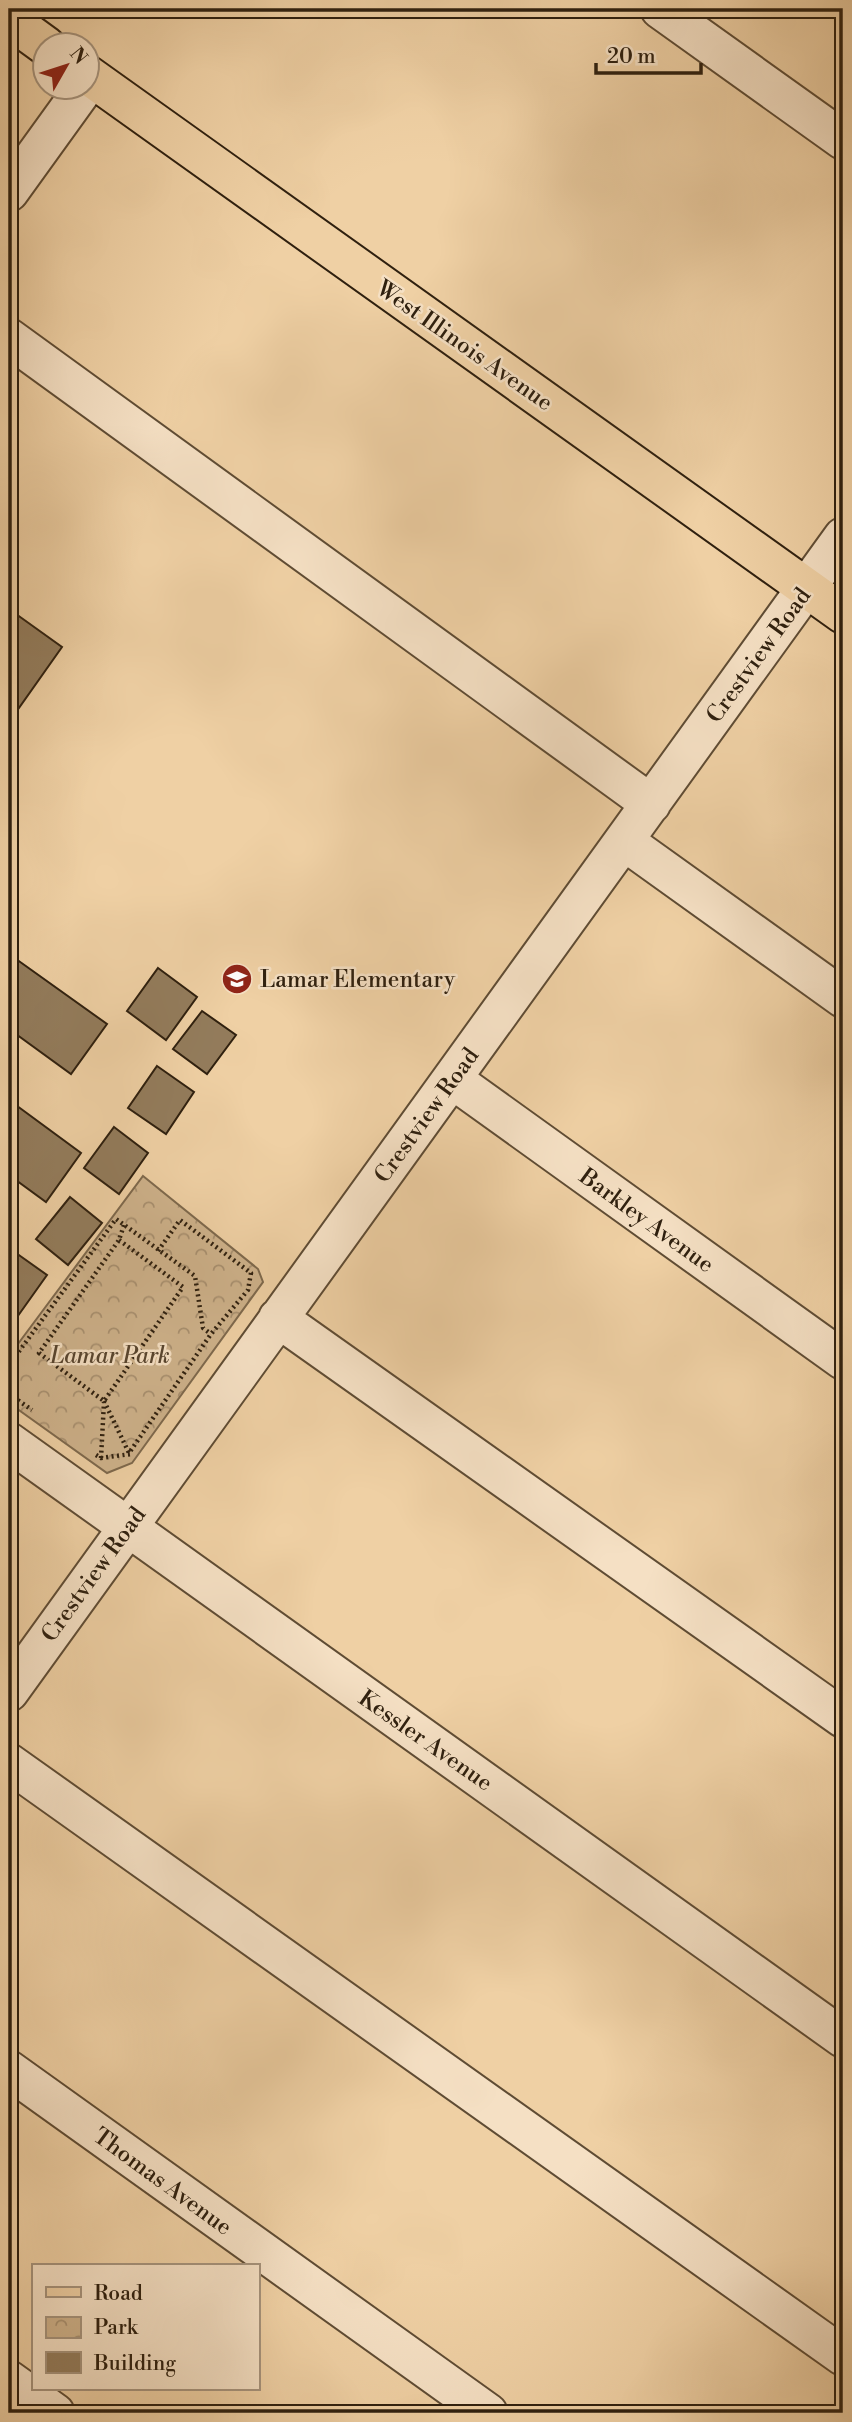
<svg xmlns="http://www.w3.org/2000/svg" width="852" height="2422" font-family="'Libre Bodoni',serif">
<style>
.park{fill:url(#park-crowns);stroke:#7e694d;stroke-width:2}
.building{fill:#937c5c;stroke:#2f200f;stroke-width:2}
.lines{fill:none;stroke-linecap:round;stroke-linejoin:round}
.minor-casing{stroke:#5f4c34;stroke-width:42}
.major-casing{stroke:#2f200f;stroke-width:42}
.path{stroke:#2f200f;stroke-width:4.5;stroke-dasharray:2 3.5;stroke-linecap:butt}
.minor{stroke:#f5e0c4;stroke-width:38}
.major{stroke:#efd0a4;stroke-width:38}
.labels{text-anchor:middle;stroke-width:5;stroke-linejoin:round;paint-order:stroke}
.street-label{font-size:23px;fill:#2f200f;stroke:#f5e0c4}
.poi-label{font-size:23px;fill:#2f200f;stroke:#f5e0c4;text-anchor:start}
.park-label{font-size:23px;font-style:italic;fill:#57442e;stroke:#f5e0c4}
</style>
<defs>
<pattern id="park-crowns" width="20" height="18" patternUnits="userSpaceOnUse" patternTransform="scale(1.75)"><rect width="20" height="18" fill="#ceb28b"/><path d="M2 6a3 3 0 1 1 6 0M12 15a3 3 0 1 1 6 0" fill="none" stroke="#a89070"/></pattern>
</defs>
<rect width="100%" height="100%" fill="#efd0a4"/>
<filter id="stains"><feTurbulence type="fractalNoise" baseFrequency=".00286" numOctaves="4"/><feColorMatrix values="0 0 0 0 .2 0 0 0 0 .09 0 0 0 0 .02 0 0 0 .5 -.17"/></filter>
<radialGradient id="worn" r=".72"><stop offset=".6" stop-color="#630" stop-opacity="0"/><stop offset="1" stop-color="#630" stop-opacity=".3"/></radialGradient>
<!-- park -->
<path class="park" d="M143,1176L258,1269L263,1282L132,1463L107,1473L9,1403V1356Z"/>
<!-- building -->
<path class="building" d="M9,609L62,647L9,722Z
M9,954L107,1024L71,1074L9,1029Z
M158,968L197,997L166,1040L127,1011Z
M202,1011L236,1035L207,1074L173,1049Z
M157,1066L194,1092L166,1134L128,1108Z
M9,1100L81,1153L46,1202L9,1175Z
M114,1127L148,1153L119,1194L84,1168Z
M70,1197L102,1223L68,1265L36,1239Z
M9,1248L47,1275L10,1327L9,1326Z"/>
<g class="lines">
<!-- minor casing -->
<g class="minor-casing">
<path id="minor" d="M660,9L843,140
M9,192L84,88
M9,338L651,804
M624,841L843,998
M452,1079L843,1360
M278,1318L843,1718
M9,1442L843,2038
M9,1692L843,537
M9,1763L843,2356
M9,2070L488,2413
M9,2380L55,2413"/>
</g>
<!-- major casing -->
<g class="major-casing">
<path id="major" d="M9,19L46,46
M88,75L843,614"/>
</g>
<!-- path -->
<path class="path" d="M119,1240L183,1287L104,1401L39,1353L119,1240L124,1225
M9,1365L116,1219L195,1276L203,1328L211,1334
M9,1394L32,1410
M104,1401L129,1453L211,1334L248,1290L251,1273L180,1220L158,1251
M96,1455L101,1458L131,1454
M101,1458L104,1402"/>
<!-- minor -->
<use href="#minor" class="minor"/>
<!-- major -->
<use href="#major" class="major"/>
</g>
<!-- icons -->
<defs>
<g id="school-disc" transform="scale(1.575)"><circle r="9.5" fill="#8f2418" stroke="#f5e0c4"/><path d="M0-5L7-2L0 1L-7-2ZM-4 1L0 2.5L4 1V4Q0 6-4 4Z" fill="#fff"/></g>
</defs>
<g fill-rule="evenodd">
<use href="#school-disc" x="237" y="979"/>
</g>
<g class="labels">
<!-- street labels -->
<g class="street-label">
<text transform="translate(465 345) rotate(35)" y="8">West Illinois Avenue</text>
<text transform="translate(758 655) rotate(-54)" y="8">Crestview Road</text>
<text transform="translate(426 1115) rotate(-54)" y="8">Crestview Road</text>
<text transform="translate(647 1220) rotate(36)" y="8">Barkley Avenue</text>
<text transform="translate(93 1574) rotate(-54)" y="8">Crestview Road</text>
<text transform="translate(426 1740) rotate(35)" y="8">Kessler Avenue</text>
<text transform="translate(163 2181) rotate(36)" y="8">Thomas Avenue</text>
</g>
<!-- poi labels -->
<g class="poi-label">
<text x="260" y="987">Lamar Elementary</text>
</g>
<!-- park labels -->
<g class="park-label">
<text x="110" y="1363">Lamar Park</text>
</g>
</g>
<!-- margin -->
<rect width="852" height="2422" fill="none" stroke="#efd0a4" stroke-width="35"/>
<rect x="10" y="10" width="831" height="2401" fill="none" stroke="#2f200f" stroke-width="3.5"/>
<rect x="18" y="18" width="817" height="2387" fill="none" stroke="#2f200f" stroke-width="2"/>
<!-- legend -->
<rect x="32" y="2264" width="228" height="126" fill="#f5e0c4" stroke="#a6937c" stroke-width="2"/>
<rect x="46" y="2287" width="35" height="10" fill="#efd0a4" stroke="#a6937c" stroke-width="2"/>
<text x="94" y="2300" font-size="21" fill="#2f200f">Road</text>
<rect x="46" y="2317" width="35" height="21" fill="url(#park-crowns)" stroke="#a6937c" stroke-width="2"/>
<text x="94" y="2334" font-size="21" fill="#2f200f">Park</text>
<rect x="46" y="2352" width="35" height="21" fill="#937c5c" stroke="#a6937c" stroke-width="2"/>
<text x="94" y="2370" font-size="21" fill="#2f200f">Building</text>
<!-- north arrow -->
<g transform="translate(66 66) rotate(51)"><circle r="33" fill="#f5e0c4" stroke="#a6937c" stroke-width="2"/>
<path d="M0-5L12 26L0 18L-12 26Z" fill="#8f2418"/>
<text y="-10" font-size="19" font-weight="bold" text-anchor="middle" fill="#2f200f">N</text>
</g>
<!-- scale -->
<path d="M596 63v10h105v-10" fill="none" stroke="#2f200f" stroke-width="3.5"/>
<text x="607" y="63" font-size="21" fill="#2f200f" stroke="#f5e0c4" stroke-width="5" paint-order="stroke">20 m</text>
<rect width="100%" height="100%" filter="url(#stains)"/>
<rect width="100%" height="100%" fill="url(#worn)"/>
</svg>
